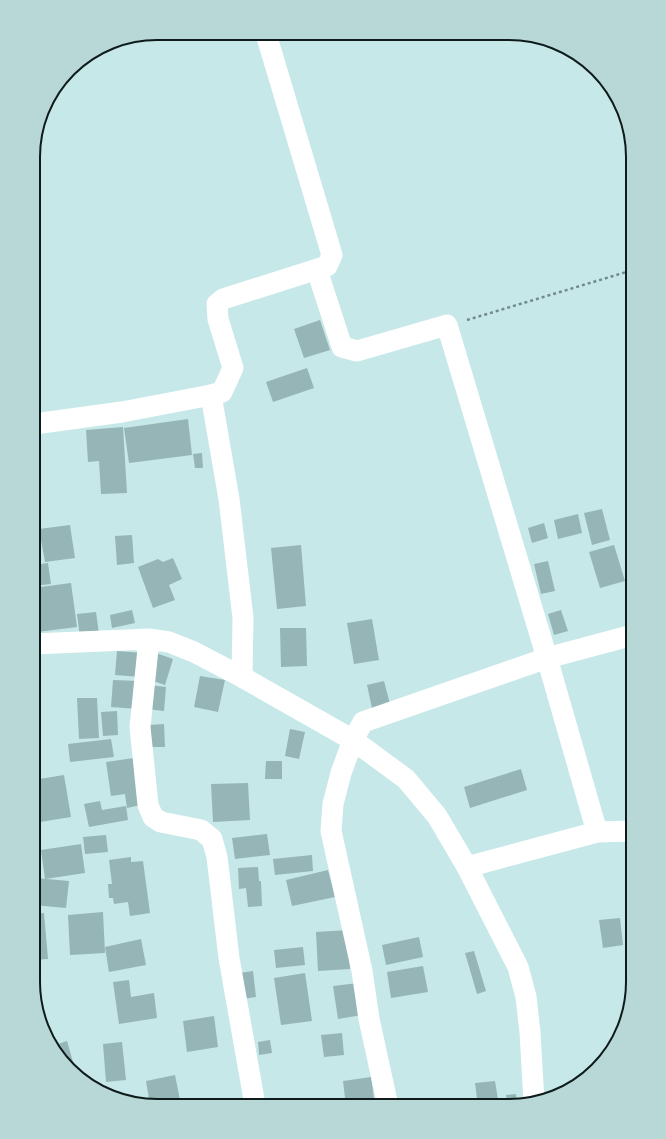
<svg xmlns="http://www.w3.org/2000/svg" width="666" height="1139" font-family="Figtree,sans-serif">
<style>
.building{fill:#95b5b6}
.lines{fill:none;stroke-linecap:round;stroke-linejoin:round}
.path{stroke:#738a8a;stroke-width:2.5;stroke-dasharray:3 3;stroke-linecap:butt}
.minor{stroke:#fff;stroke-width:21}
.rim{fill:none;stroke:#0f1b1b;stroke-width:2}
</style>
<rect width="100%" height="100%" fill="#c7e8e8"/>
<!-- building -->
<path class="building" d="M320,320L330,350L304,358L294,329Z
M307,368L314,388L273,402L266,382Z
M188,419L192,455L129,463L124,428Z
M123,427L127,493L101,494L99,461L88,462L86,430Z
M202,453L203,468H195L193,454Z
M602,509L610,540L592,545L584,513Z
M578,514L582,533L558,539L554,520Z
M544,523L548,538L532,543L528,528Z
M70,525L75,558L45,562L39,529Z
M132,535L134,563L117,565L115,536Z
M301,545L306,606L277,609L271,548Z
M614,545L625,581L600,588L589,552Z
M173,558L182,579L169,585L175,600L153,608L138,567L158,559L163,562Z
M548,561L555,591L541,594L534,564Z
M48,563L51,584L33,586L34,565Z
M71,583L77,627L37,632L33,605V588Z
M132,610L135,623L112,628L110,615Z
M561,610L568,631L554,635L548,614Z
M96,612L99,634L80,637L77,614Z
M372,619L379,660L354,664L347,623Z
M280,628H306L307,666L281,667Z
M117,651L143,653L140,677L115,675Z
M156,653L173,659L165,685L147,679Z
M33,669H34L37,692L33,693Z
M200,676L225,680L218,712L194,707Z
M113,680L139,681L138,709L111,707Z
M384,681L390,704L372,708L367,685Z
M150,685L166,687L164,711L147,709Z
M77,698H97L99,738L79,739Z
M117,711L118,735L103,736L101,712Z
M164,724L165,747H148V725Z
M290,729L305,732L299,759L285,756Z
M111,739L114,757L70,762L68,744Z
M134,758L141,805L127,808L125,794L111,796L106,762Z
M266,761H282V779H265Z
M521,769L527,790L470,808L464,787Z
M64,775L71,817L40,822L37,802H33V780Z
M248,783L250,820L213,822L211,784Z
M100,801L102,810L126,806L128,820L89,827L84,804Z
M267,834L270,855L235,859L232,838Z
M106,835L108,852L85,854L83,837Z
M81,844L85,873L45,879L41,850Z
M312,855L313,871L275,875L273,859Z
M131,857V862L143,861L150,913L130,916L128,902L114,904L113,898H109L108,884H112L109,860Z
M258,867L259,881H261L262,906L248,907L246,888L239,889L238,868Z
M328,870L335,897L292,906L286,880Z
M36,878L69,881L66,908L34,905Z
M103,912L105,953L70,955L68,915Z
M44,913L48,959L33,960V914Z
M620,918L623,945L603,948L599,920Z
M348,930L350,969L318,971L316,932Z
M419,937L423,957L386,965L382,945Z
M141,939L146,965L109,972L105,947Z
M303,947L305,965L276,968L274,950Z
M474,951L486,991L477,994L465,953Z
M423,966L428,992L391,998L387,972Z
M253,971L256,997L243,999L239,973Z
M305,973L312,1021L281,1025L274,978Z
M129,980L131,997L154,993L157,1018L119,1024L113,982Z
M358,983L362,1015L338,1019L333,986Z
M214,1016L218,1047L187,1052L183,1021Z
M342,1033L344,1055L324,1057L321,1035Z
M270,1040L272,1053L259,1055L258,1042Z
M67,1041L77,1076L55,1045Z
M122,1042L126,1080L106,1082L103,1044Z
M175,1075L181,1105H150L146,1081Z
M371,1077L375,1106H346L343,1081Z
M495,1081L499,1106H478L475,1083Z
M516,1094L517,1105L508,1106L506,1095Z"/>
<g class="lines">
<!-- path -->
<path class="path" d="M467,320L633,270"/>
<!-- minor -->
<path class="minor" d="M317,270L342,347L357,351L447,325L547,658L597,832
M211,395L229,499L243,618L242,677
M34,424L122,412L211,395L222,392L233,368L218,319L217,304L223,299L327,266L332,255L266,34
M149,639L140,727L148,805L153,817L161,822L201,830L212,839L217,857L229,958L255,1105
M33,644L149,639L169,642L194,652L242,677L353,740L406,779L437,816L467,867L518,967L526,997L530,1032L534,1102
M467,867L597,832L633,831
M388,1106L369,1019L362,971L331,831L333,804L341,773L353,740L363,722L547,658L633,635"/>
</g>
<!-- crop -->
<path d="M0 0H666V1139H0ZM157 40H509A117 117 0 0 1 626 157V982A117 117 0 0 1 509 1099H157A117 117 0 0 1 40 982V157A117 117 0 0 1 157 40Z" fill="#b8d8d8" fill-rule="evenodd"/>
<path class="rim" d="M157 40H509A117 117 0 0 1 626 157V982A117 117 0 0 1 509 1099H157A117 117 0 0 1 40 982V157A117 117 0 0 1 157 40Z"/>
</svg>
